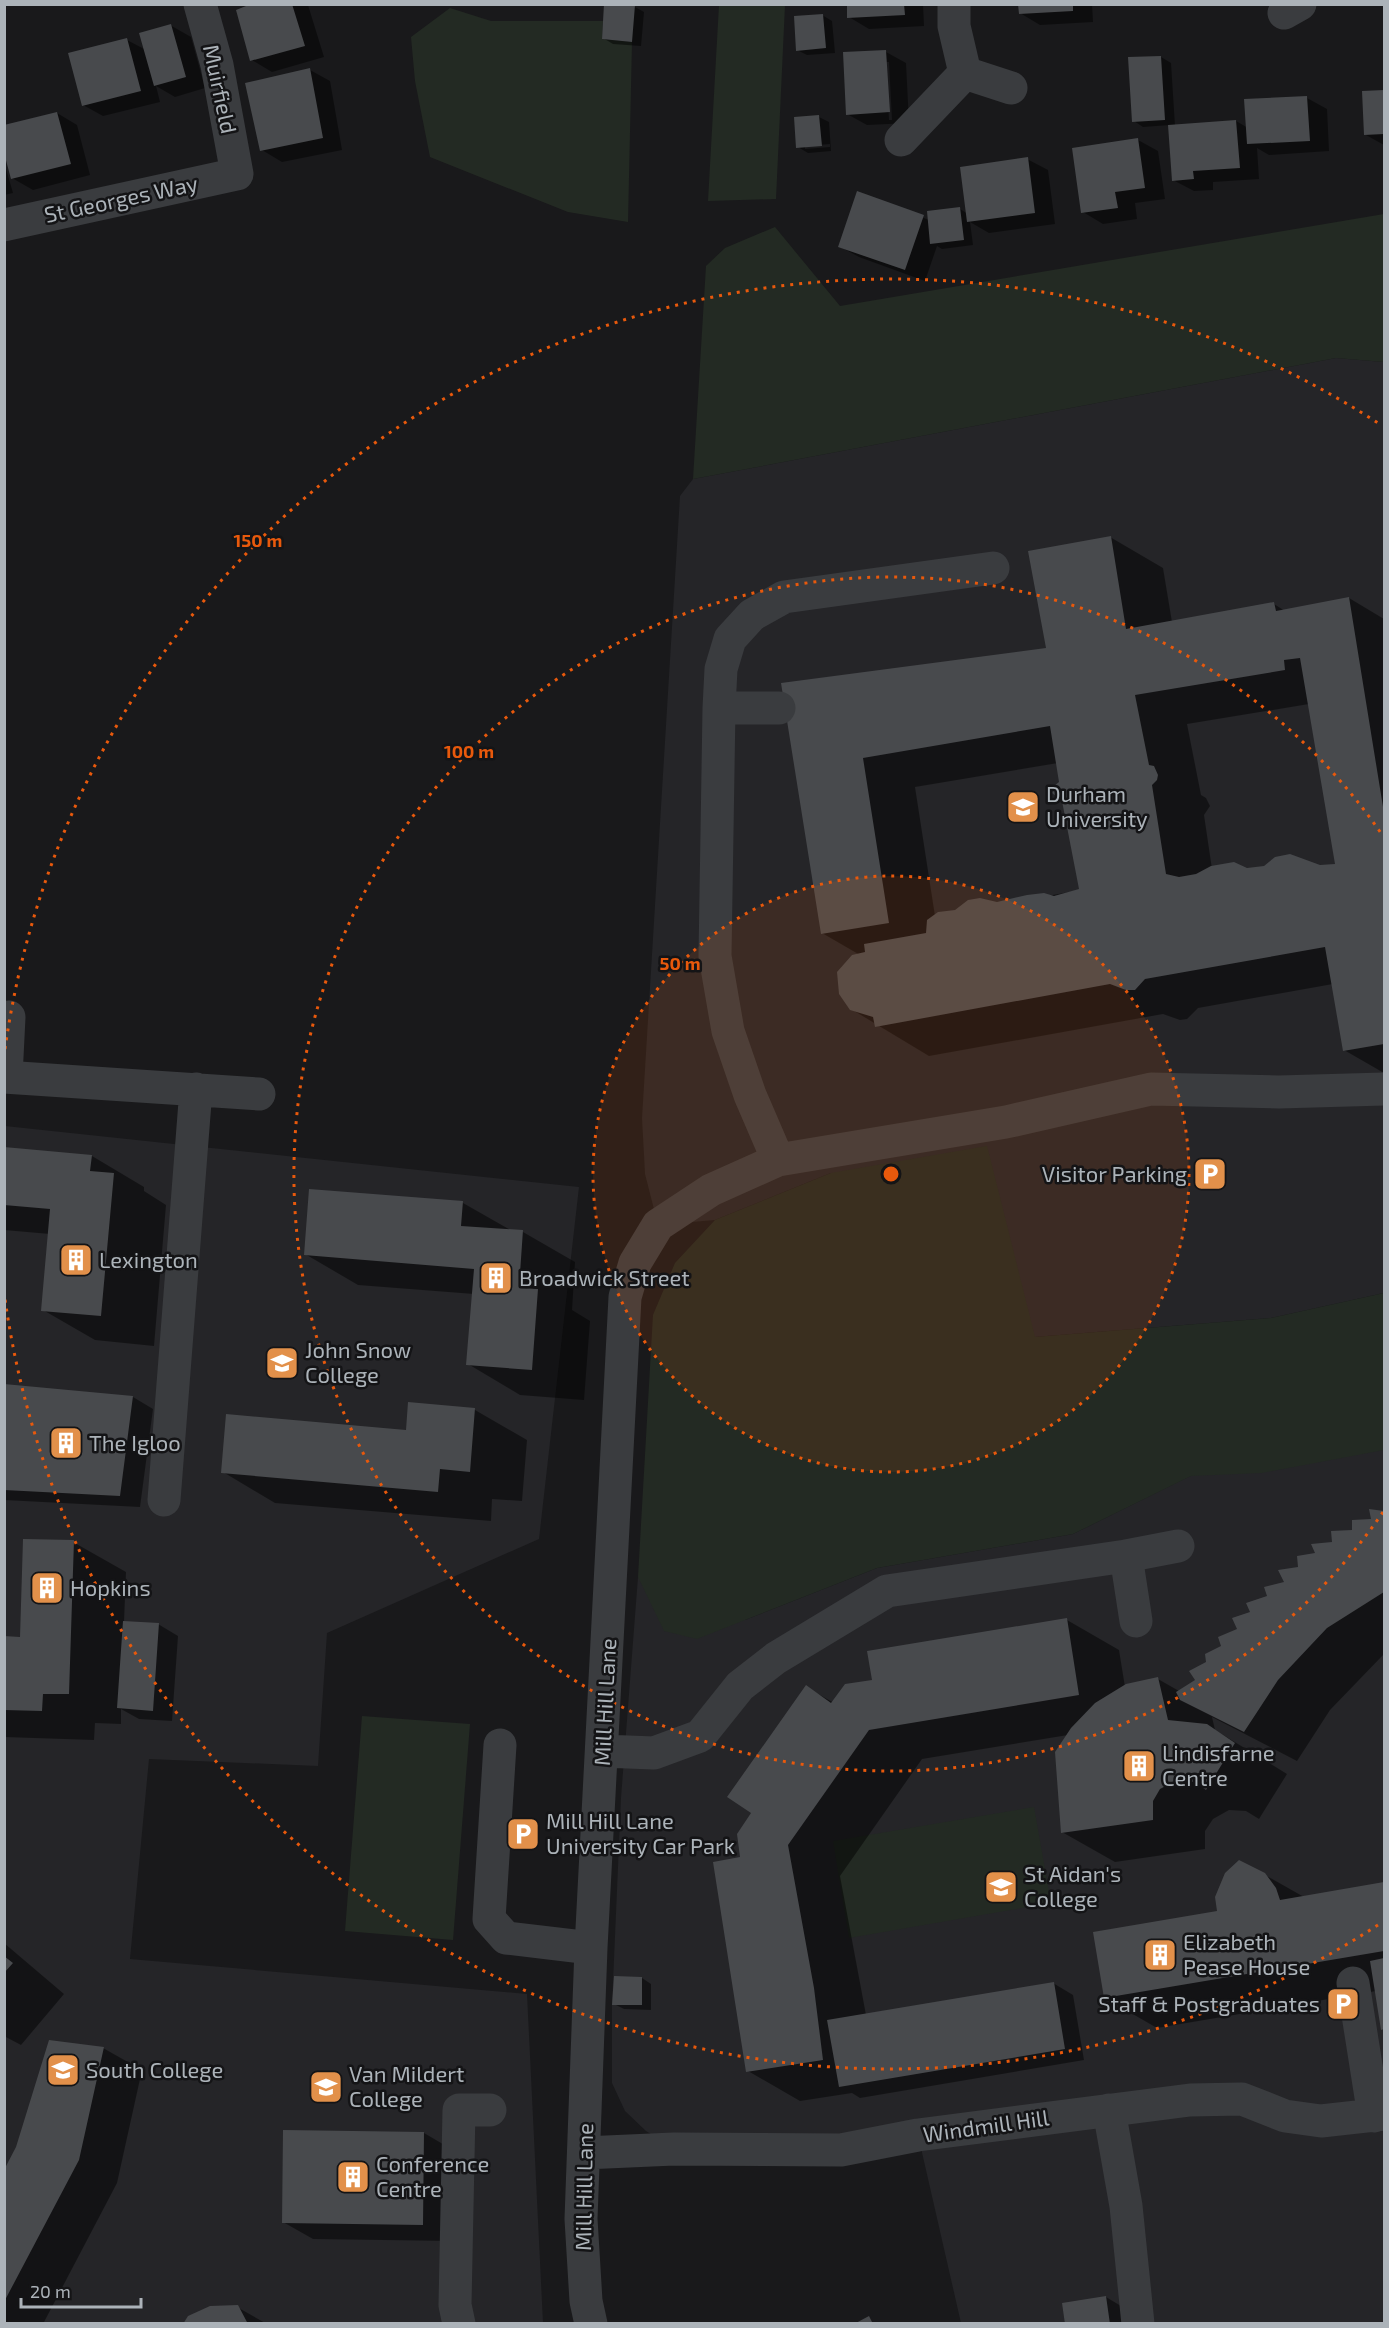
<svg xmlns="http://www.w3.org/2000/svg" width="1389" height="2328" font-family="'Exo 2',sans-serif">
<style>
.built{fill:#252528}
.green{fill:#232a23}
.shadow{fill:#0007;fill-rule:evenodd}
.building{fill:#484a4d;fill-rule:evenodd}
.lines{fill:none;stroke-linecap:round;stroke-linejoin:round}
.minor{stroke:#3a3c3f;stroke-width:33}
.ring{fill:none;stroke:#e8590c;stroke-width:3;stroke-dasharray:3 6}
.labels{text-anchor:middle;stroke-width:5;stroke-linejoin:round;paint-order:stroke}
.street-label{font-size:22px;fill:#acb3b9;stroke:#141416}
.poi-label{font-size:22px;fill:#acb3b9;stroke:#141416;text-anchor:start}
.centre{fill:#e8590c;stroke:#141416;stroke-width:3}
.ring-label{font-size:18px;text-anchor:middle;font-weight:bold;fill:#e8590c;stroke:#141416;stroke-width:5;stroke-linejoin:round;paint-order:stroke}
</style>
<rect width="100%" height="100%" fill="#19191b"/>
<!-- built -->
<path class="built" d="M1336,358L1384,362V1293L1271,1318L1035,1337L831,1173L715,1220L658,1225L645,1174L642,1118L680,496L693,479Z
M5,1126L579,1187L539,1539L327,1633L318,1766L149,1759L130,1959L527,1994L543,2323L5,2324Z
M1384,1388V2323H961L918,2135L674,2149L646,2131L625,2111L612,2083V2005L621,1798L638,1577L745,1620L877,1568L1073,1534L1348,1398Z"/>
<!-- green -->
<path class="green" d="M719,5H785L776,199L708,201Z
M450,8L491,21H603L602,39L632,42L628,222L568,212L430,157L415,81L411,37Z
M1384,214V362L1336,358L693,479L706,266L725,248L775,227L840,306Z
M987,1146L1035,1337L1271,1318L1384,1293V1450L1262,1473L1191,1476L1073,1534L877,1568L697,1639L664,1631L638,1577L653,1315L675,1263L715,1220L831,1173Z
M362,1716L470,1724L453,1940L345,1931Z
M1034,1807L1051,1903L849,1938L833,1841Z"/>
<!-- shadow -->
<path class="shadow" d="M256,4L308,5L324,57L272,72L252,60Z
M848,4H923L924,26L869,29L849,17Z
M1020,4H1092L1093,22L1040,25L1020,13Z
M635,7L644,12L641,46L613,44L603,38Z
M822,15L832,21L835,53L807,55L797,50Z
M170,25L191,37L205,88L175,97L156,86L160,102L103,116L83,105L127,40L146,50Z
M886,52L906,63L909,123L867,125L847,114ZM886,62H889L892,120H889Z
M1161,57L1171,63L1175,126L1236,121L1248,128L1307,98L1327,109L1329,151L1269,155L1257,148L1259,179L1213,182V190L1194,191L1173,180L1170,125L1143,127L1134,121L1130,59Z
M310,70L330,81L342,150L282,162L262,150Z
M1384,91V145L1366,135L1364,92Z
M57,113L77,125L90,175L33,190L12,178Z
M819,117L829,122L831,151L808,153L798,147ZM830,144V147L805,149V146Z
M1138,140L1158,151L1165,199L1135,203L1137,219L1103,224L1083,212Z
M1027,159L1048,170L1055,224L989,233L970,222L973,245L942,249L937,246L925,281L859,257L839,246L858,193L929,220L960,209L968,214Z
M4,162L13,193L4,195Z
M1110,537L1163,568L1172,622L1274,604L1285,611L1349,598L1384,619V1073L1344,1050L1333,984L1198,1008L1187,1019L1180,1020L1163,1014L929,1056L851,1009L860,955L822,933L783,684L1048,650ZM1309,704L1337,865L1247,870L1212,869L1204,815L1210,806L1206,798L1201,795L1187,724ZM1058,763L1081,890L935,916L915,787Z
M4,1149L92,1156L144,1187V1191L166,1205L154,1346L95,1340L43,1310L50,1234L4,1230Z
M463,1203L512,1231L523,1232L575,1262L572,1310L590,1321L584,1400L520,1395L468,1364L474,1294L358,1285L305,1254Z
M4,1386L133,1397L153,1409L140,1507L4,1500Z
M410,1404L475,1410L527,1440L522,1501L492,1499L491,1521L275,1503L223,1472L407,1432Z
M1371,1510L1384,1512V1654L1330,1710L1297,1761L1212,1717L1215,1730L1287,1774L1259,1819L1246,1811L1229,1810L1213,1819L1205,1831V1849L1115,1862L1062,1832L1068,1735L922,1759L840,1876L866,2015L1053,1983L1073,1995L1084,2060L860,2098L852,2093L800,2101L748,2071L742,1858L753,1813L806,1687L834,1703L874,1681L1067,1620L1119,1650L1125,1687L1158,1679L1179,1691L1197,1681L1208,1663L1252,1613L1300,1568L1333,1544L1372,1521Z
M73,1542L126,1572L124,1622L158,1624L178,1636L172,1721L139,1719L121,1709V1724L95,1723L94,1740L4,1737V1638H21Z
M1265,1875L1304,1897L1384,1884V2030L1376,1991L1157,2028L1105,1998Z
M4,1943L64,1994L21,2045L4,2036Z
M642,1978L651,1984V2010L624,2009L614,2004Z
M103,2048L142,2070L117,2183L43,2324H4V2174Z
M424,2133L453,2150L452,2241L313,2239L283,2222Z
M1106,2297L1126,2309L1128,2324H1067Z
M237,2307L267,2324H185Z"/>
<!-- building -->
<path class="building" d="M251,4H292L305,46L250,61L236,10Z
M604,4L635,5L632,42L602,39Z
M847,4H904L905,15L847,18Z
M1018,4H1073V11L1019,14Z
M823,14L826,48L796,51L794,16Z
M171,24L186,77L154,86L139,33Z
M127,38L141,91L82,106L68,53Z
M886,50L890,112L846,115L843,52Z
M1161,56L1165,120L1132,122L1128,57Z
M310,68L323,138L260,151L245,83Z
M1384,90V134L1364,135L1362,91Z
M1307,96L1310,141L1247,144L1244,99Z
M57,112L71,164L11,179L4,153V125Z
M819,115L822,146L796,148L794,117Z
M1236,120L1240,168L1193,171L1194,179L1172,181L1168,125Z
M1138,138L1145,188L1115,192L1118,208L1081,213L1072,148Z
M1028,157L1035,213L967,222L960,167Z
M857,191L924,215L905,270L838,247Z
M960,207L964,240L930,244L927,211Z
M1111,536L1126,629L1274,602L1276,611L1349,597L1384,813V1044L1343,1051L1325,947L1145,979L1135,990H1126L1110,984L875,1027L873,1017L850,1010L839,994L837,972L852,955L865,952L864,944L926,933L927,920L938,912L955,910L968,900L980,898L997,902L1027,895L1044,893L1054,896L1079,889L1062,801L1052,793L1054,786L1059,782L1050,726L863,758L889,923L821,934L781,683L1046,648L1028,551ZM1300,658L1335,864L1320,865L1290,854L1275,857L1264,866L1247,868L1234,862L1211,866L1196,874L1179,877L1166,874L1152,785L1157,780L1158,775L1154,766L1149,765L1135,695L1285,670L1284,660Z
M4,1147L92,1155L90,1171L114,1173L101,1316L41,1311L50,1209L4,1205Z
M309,1189L463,1201L461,1226L523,1230L519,1288L538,1289L532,1370L466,1365L474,1269L304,1255Z
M4,1384L133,1396L120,1496L4,1490Z
M408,1402L475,1408L470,1472L440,1469L438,1492L221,1473L226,1414L406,1430Z
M1369,1509L1384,1511V1592L1327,1628L1278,1680L1244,1732L1180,1700L1176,1692L1195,1680L1189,1671L1206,1662L1205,1654L1221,1646L1218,1637L1237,1629L1232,1618L1250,1612L1246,1603L1267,1596L1264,1587L1284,1582L1278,1570L1298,1567L1297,1556L1315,1553L1311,1544L1332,1542L1331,1531L1352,1530V1520L1371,1519Z
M23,1539L74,1540L69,1694H43L42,1711L4,1710V1636L20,1637Z
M1067,1618L1079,1695L869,1730L788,1845L814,1988L823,2060L746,2072L713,1862L740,1857L737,1834L751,1813L727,1797L806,1685L831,1703L845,1684L872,1680L867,1651Z
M123,1621L159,1623L153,1711L117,1708Z
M1158,1677L1168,1720L1207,1724L1235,1743L1206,1790L1195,1782L1175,1781L1160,1789L1153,1801V1820L1061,1833L1055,1752L1071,1728L1095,1703L1126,1684Z
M1239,1860L1265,1873L1276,1888L1280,1900L1384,1882V1951L1104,1998L1093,1932L1217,1911L1215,1897L1225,1873Z
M4,1956L13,1963L4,1973Z
M1384,1958V2029L1381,2030L1370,1961Z
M614,1976L642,1977V2005H612Z
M1054,1982L1065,2049L839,2087L827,2020Z
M49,2040L104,2047L79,2160L4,2302V2170L16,2147Z
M283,2130L424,2132L423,2225L282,2223Z
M1106,2296L1110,2324H1065L1062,2303Z
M238,2305L248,2324H183L188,2316L210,2306Z
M869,2316L873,2324H854Z"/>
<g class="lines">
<!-- minor -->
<path class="minor" d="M1284,13L1300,4
M965,73L1011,88
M901,140L965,73L954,26V4
M4,225L237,174L217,65L200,4
M719,708H779
M4,1077L259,1094
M6,1077L9,1017
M778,1160L750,1095L728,1031L715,956L719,708L721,669L730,639L752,615L784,597L993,568
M164,1500L196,1089
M1126,1556L1178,1546
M500,1745L489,1919L506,1938L591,1948
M602,1751L654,1753L700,1736L740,1686L776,1658L887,1591L1126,1556L1136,1621
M1353,1983L1374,2116
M1109,2110L1126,2206L1138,2324
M584,2153L674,2149L841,2150L918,2135L1190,2100L1242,2099L1285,2116L1321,2121L1384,2114
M459,2324L455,2305L459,2110H490
M591,2324L586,2301L581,2219L591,1948L625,1297L635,1263L658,1225L711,1190L778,1160L1006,1122L1151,1089L1279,1092L1384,1089"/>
</g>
<!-- distance rings -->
<circle cx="891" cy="1174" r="298" fill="#e8590c" fill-opacity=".12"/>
<g class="ring">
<circle cx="891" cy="1174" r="298"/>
<path d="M1383 1512A597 597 0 1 1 1383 836"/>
<path d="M1378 1925A895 895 0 0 1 5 1299M5 1049A895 895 0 0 1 1378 423"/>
</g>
<!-- icons -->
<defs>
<g id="university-square" transform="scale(1.725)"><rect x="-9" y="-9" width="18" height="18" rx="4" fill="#e2904a" stroke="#141416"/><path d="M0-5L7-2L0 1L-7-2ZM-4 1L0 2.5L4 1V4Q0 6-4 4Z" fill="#fff"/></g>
<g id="parking-square" transform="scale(1.725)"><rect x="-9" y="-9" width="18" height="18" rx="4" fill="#e2904a" stroke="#141416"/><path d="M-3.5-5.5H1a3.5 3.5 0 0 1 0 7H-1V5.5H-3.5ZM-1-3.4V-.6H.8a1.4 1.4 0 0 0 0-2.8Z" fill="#fff"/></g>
<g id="building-square" transform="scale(1.725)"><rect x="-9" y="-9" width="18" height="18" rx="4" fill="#e2904a" stroke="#141416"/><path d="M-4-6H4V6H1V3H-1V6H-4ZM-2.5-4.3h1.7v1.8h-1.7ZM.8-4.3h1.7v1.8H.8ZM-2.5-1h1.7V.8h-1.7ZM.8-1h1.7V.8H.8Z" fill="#fff"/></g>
</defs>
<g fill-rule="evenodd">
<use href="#university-square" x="1023" y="807"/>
<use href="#parking-square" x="1210" y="1174"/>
<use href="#building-square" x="76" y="1260"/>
<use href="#building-square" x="496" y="1278"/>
<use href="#university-square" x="282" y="1363"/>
<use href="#building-square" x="66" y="1443"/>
<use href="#building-square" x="47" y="1588"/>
<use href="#building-square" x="1139" y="1766"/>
<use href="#parking-square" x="523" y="1834"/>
<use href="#university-square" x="1001" y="1887"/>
<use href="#building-square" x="1160" y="1955"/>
<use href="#parking-square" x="1343" y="2004"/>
<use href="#university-square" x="63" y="2070"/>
<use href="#university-square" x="326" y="2087"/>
<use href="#building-square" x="353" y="2177"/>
</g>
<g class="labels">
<!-- street labels -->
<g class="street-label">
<text transform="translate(220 89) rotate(78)" y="8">Muirfield</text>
<text transform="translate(121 199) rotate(-12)" y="8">St Georges Way</text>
<text transform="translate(605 1702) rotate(-87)" y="8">Mill Hill Lane</text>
<text transform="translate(986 2126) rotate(-8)" y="8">Windmill Hill</text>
<text transform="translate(584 2187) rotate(-89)" y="8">Mill Hill Lane</text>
</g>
<!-- poi labels -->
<g class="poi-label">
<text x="1046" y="802">Durham<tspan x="1046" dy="25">University</tspan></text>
<text x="1187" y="1182" text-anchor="end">Visitor Parking</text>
<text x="99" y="1268">Lexington</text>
<text x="519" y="1286">Broadwick Street</text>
<text x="305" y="1358">John Snow<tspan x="305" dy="25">College</tspan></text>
<text x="89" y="1451">The Igloo</text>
<text x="70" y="1596">Hopkins</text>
<text x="1162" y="1761">Lindisfarne<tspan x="1162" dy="25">Centre</tspan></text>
<text x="546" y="1829">Mill Hill Lane<tspan x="546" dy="25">University Car Park</tspan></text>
<text x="1024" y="1882">St Aidan's<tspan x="1024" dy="25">College</tspan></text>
<text x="1183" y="1950">Elizabeth<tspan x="1183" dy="25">Pease House</tspan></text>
<text x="1320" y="2012" text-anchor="end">Staff &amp; Postgraduates</text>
<text x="86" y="2078">South College</text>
<text x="349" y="2082">Van Mildert<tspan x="349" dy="25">College</tspan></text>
<text x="376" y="2172">Conference<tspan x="376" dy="25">Centre</tspan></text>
</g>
</g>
<circle cx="891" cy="1174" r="9" class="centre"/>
<g class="ring-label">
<text x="258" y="547">150 m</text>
<text x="469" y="758">100 m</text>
<text x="680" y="970">50 m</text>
</g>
<!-- border -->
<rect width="1389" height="2328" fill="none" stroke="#acb3b9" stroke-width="12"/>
<!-- scale -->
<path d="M21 2298v9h120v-9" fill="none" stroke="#acb3b9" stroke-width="3"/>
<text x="30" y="2298" font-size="18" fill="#acb3b9" stroke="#141416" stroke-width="4.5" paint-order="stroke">20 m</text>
</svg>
